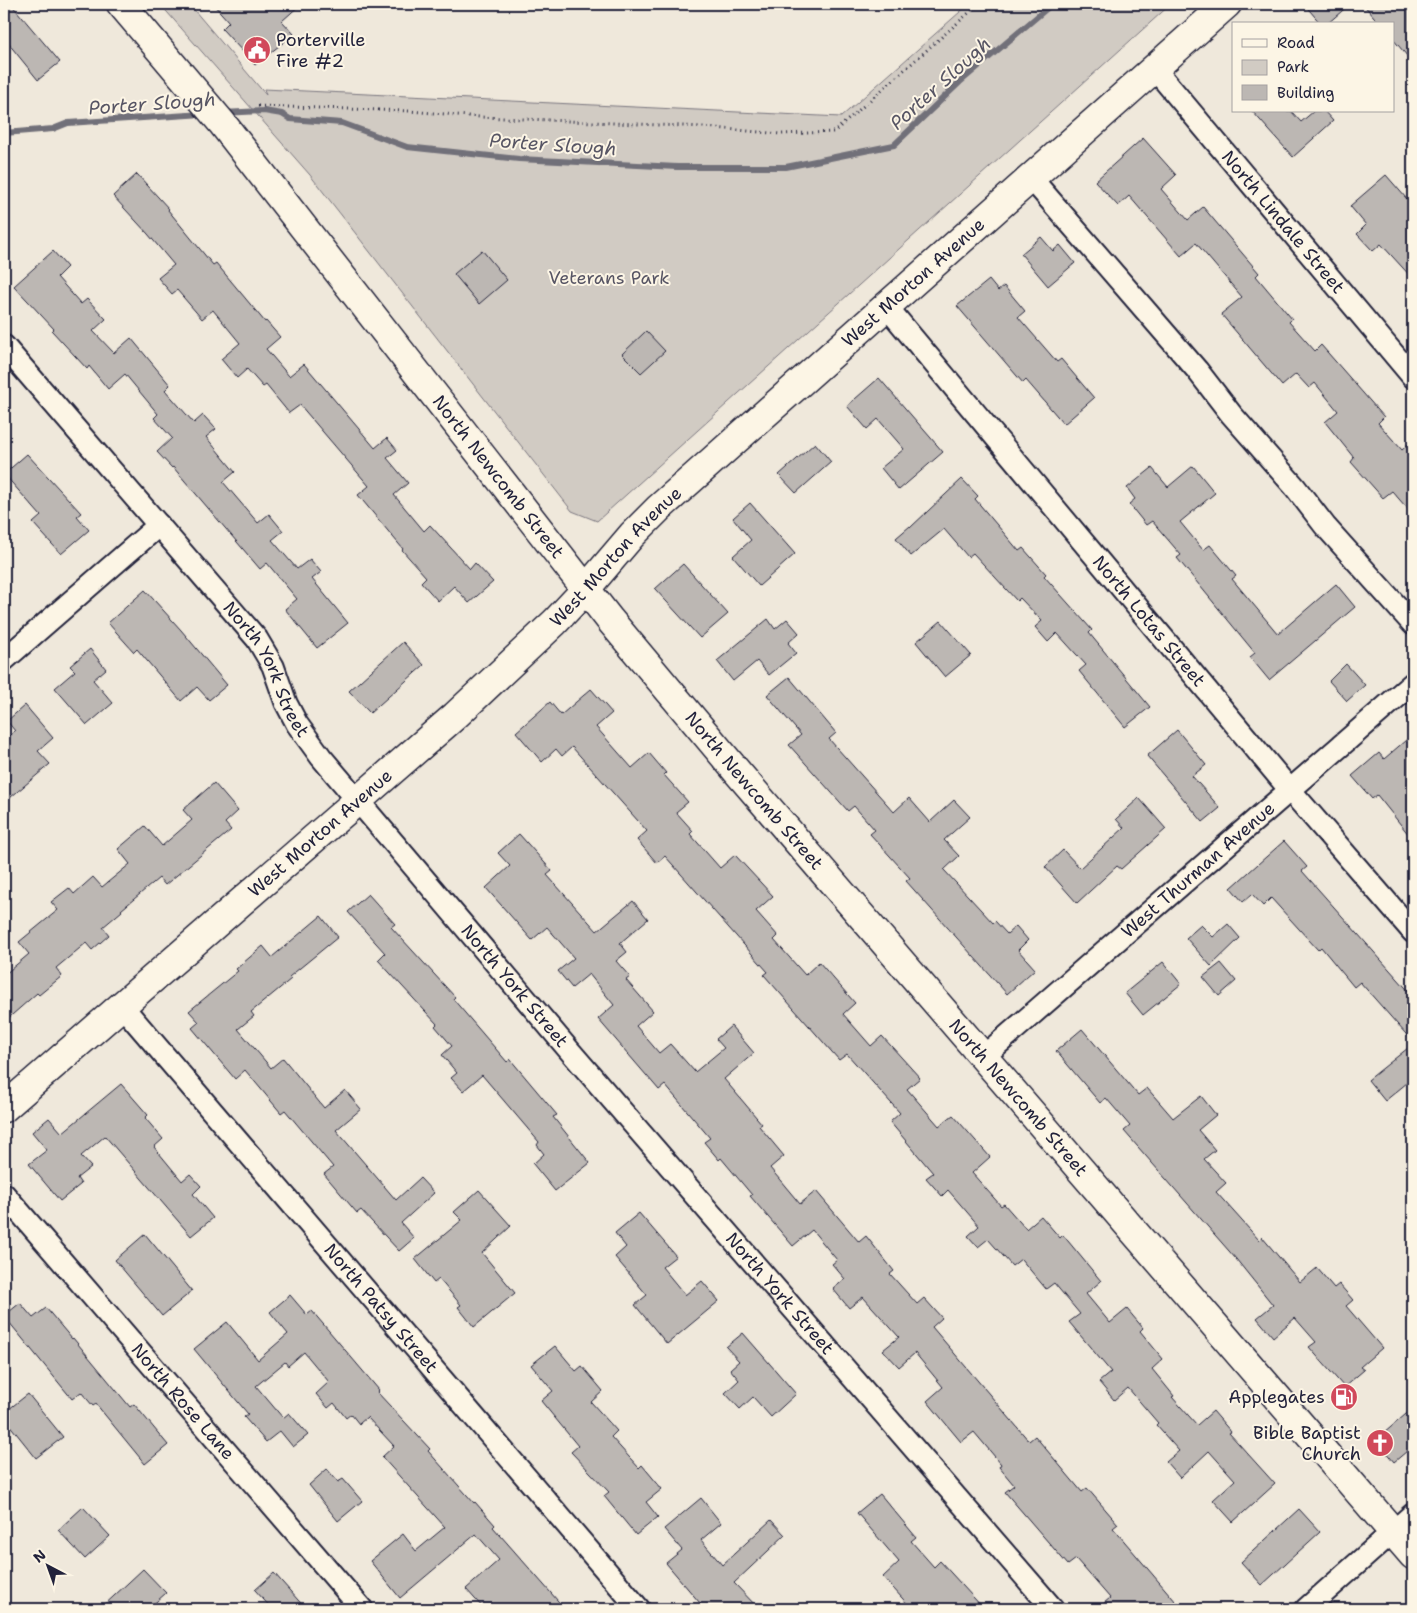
<svg xmlns="http://www.w3.org/2000/svg" width="1417" height="1613" font-family="'Shantell Sans',sans-serif">
<style>
.green{fill:#d1cbc3;stroke:#7a767f}
.lines{fill:none;stroke-linecap:round;stroke-linejoin:round}
.stream{stroke:#716f79;stroke-width:6}
.building{fill:#bcb7b3;stroke:#22223b}
.minor-casing{stroke:#22223b;stroke-width:25}
.secondary-casing{stroke:#22223b;stroke-width:31}
.path{stroke:#22223b;stroke-width:3;stroke-dasharray:1 4;stroke-linecap:butt}
.minor{stroke:#fcf5e5;stroke-width:21}
.secondary{stroke:#fcf5e5;stroke-width:28}
.labels{text-anchor:middle;stroke-width:4;stroke-linejoin:round;paint-order:stroke}
.poi-label{font-size:18px;fill:#22223b;stroke:#fcf5e5;text-anchor:end}
.street-label{font-size:18px;fill:#22223b;stroke:#fcf5e5}
.park-label{font-size:18px;fill:#575564;stroke:#fcf5e5}
.water-label{font-size:19px;font-style:italic;fill:#575564;stroke:#fcf5e5}
</style>
<rect width="100%" height="100%" fill="#efe8db"/>
<filter id="ink" filterUnits="userSpaceOnUse"><feTurbulence type="fractalNoise" baseFrequency=".02" numOctaves="2"/><feDisplacementMap in="SourceGraphic" scale="10" xChannelSelector="R" yChannelSelector="G"/><feConvolveMatrix kernelMatrix="1 2 1 2 8 2 1 2 1" color-interpolation-filters="sRGB"/></filter>
<g filter="url(#ink)">
<!-- green -->
<path class="green" d="M160,4H189L266,95L264,89L841,117L969,4H1171L597,521L572,511L310,175Z"/>
<g class="lines">
<!-- stream -->
<path class="stream" d="M223,113L264,111L282,114L290,119L342,123L407,147L519,159L677,167H786L894,145L960,82L1052,4
M4,133L53,129L68,123L203,114"/>
</g>
<!-- building -->
<path class="building" d="M4,4H11L60,62L38,80L4,38Z
M213,4H301L282,21L294,34L255,65L222,29L229,22Z
M1304,4H1350L1327,24H1321Z
M1363,4H1413V63L1393,39V24H1380Z
M1252,111H1291L1301,122L1314,111H1324L1333,121L1293,157Z
M1143,138L1176,175L1161,189L1188,220L1203,207L1259,273L1256,276L1292,319L1289,322L1315,351L1321,345L1384,417L1378,423L1402,450L1413,440V515L1392,491L1383,498L1351,462L1354,458L1325,422L1338,411L1315,383L1309,388L1296,374L1282,386L1221,314L1242,297L1196,243L1181,256L1129,196L1118,206L1095,181Z
M137,174L169,209L168,210L213,265L216,263L265,322L266,321L280,337L266,349L289,376L304,364L375,448L387,438L397,450L387,458L408,483L394,495L424,531L430,525L470,569L475,563L493,582L469,603L454,586L438,601L421,582L426,577L402,550L403,549L358,495L369,486L300,405L289,413L266,385L263,387L247,369L237,378L221,359L240,343L213,310L202,319L177,290L172,294L158,278L174,265L148,234L113,196Z
M1386,175L1413,206V279L1381,244L1373,251L1357,234L1366,225L1350,206Z
M1041,237L1053,251L1060,245L1075,263L1048,286L1021,254Z
M482,250L507,280L479,304L454,274Z
M53,251L67,267L57,277L81,304L87,299L106,319L93,331L114,353L131,338L170,385L165,390L194,423L203,415L216,429L206,437L235,472L223,482L258,523L269,514L283,531L272,540L297,569L310,559L321,572L312,579L348,623L317,648L285,609L297,599L267,563L260,569L173,467L172,468L157,452L172,438L154,418L158,414L125,374L108,389L89,366L87,369L52,331L54,329L14,286Z
M989,280L998,291L1004,286L1025,311L1018,317L1057,362L1061,359L1094,398L1064,424L1026,380L1023,383L957,306Z
M646,331L665,351L641,373L622,354Z
M879,378L943,452L899,490L881,468L904,449L878,419L867,429L847,406Z
M815,443L831,462L796,493L779,475Z
M27,454L81,513L77,516L89,530L61,554L33,523L41,516L4,474Z
M1193,466L1215,493L1180,522L1203,550L1210,545L1236,576L1232,579L1278,634L1336,584L1355,607L1269,680L1250,657L1255,653L1177,558L1181,555L1152,521L1146,525L1129,504L1135,499L1127,488L1152,468L1168,487Z
M962,479L978,496L975,499L1019,551L1023,548L1046,574L1044,576L1092,630L1089,633L1150,707L1125,727L1079,671L1086,665L1057,633L1048,642L1035,627L1042,621L1020,598L1017,601L973,553L968,557L944,529L911,556L896,538L910,526L911,527Z
M750,503L795,554L759,586L733,556L751,540L733,518Z
M683,564L728,614L700,638L655,589Z
M145,590L181,630L227,685L209,700L197,687L181,701L137,649L134,652L108,623Z
M768,619L775,629L787,619L799,633L788,643L796,653L769,675L757,661L733,681L717,661Z
M941,621L971,655L945,677L916,642Z
M403,642L424,665L370,713L349,691Z
M90,649L106,669L93,680L113,703L87,725L55,688L75,671L70,666Z
M1346,664L1365,685L1347,701L1329,681Z
M789,677L836,733L829,739L894,812L909,798L930,822L954,800L970,817L944,840L959,856L944,870L993,923L995,921L1007,934L1016,926L1028,940L1018,950L1035,969L1007,994L906,881L910,878L870,834L875,830L854,806L848,811L789,745L801,735L767,695Z
M591,689L612,713L596,727L632,768L649,753L666,773L664,775L688,802L676,812L693,831L690,834L720,868L735,855L773,896L756,911L778,936L774,940L805,975L819,962L855,1003L843,1014L871,1046L882,1036L920,1078L907,1089L939,1126L953,1115L990,1157L972,1173L1001,1206L1004,1204L1026,1229L1041,1216L1060,1238L1063,1235L1101,1281L1086,1294L1110,1323L1127,1309L1143,1328L1140,1331L1163,1359L1152,1369L1174,1396L1172,1397L1197,1425L1213,1411L1231,1432L1229,1433L1275,1484L1233,1522L1213,1500L1235,1480L1209,1451L1180,1478L1166,1462L1179,1451L1156,1425L1158,1423L1128,1388L1114,1400L1099,1382L1111,1372L1069,1322L1080,1314L1054,1283L1046,1289L1021,1259L1012,1266L988,1239L978,1247L968,1236L979,1226L948,1190L942,1196L926,1178L933,1173L890,1122L900,1113L847,1054L839,1060L764,975L768,972L665,856L657,863L637,840L647,831L572,747L562,756L556,749L542,762L516,732L550,702L561,715Z
M25,705L53,738L38,751L50,764L4,803V740L15,731L7,721Z
M1177,730L1206,765L1192,776L1220,808L1203,822L1147,756Z
M1413,734V840L1377,795L1372,799L1352,776L1379,753L1384,759Z
M214,783L238,811L225,823L231,830L165,885L159,878L121,910L122,911L103,927L109,935L92,950L86,943L56,968L62,976L39,995L37,993L4,1022V975L29,954L19,942L58,910L51,902L69,888L74,894L93,877L102,887L130,864L118,849L145,826L162,846L192,820L183,810Z
M1139,798L1166,829L1121,869L1117,866L1077,903L1045,867L1063,850L1080,868L1124,828L1116,819Z
M519,834L552,871L547,875L597,931L633,901L648,919L620,943L627,952L616,961L630,977L626,980L653,1011L636,1026L659,1053L670,1044L695,1072L724,1048L716,1039L731,1026L754,1053L724,1079L762,1124L759,1126L784,1156L770,1168L800,1204L816,1191L859,1242L866,1236L894,1271L890,1274L917,1304L924,1298L942,1318L932,1327L1029,1441L1035,1436L1082,1492L1087,1488L1118,1524L1113,1528L1182,1609H1097L1110,1598L1076,1559L1068,1565L1005,1492L1014,1485L999,1467L1001,1464L974,1432L961,1442L927,1401L943,1387L915,1353L899,1367L883,1350L899,1337L863,1297L849,1308L833,1289L845,1279L832,1264L837,1260L812,1230L793,1246L750,1196L752,1195L721,1158L719,1160L704,1142L710,1138L665,1085L659,1090L598,1019L614,1005L589,974L572,988L558,971L574,958L547,927L532,940L486,888L510,866L498,853Z
M1284,841L1307,867L1302,871L1413,996V1042L1360,982L1354,987L1321,947L1318,950L1271,898L1263,906L1252,894L1243,902L1231,888Z
M368,894L395,924L391,927L455,997L453,999L507,1062L510,1059L557,1115L553,1117L590,1163L555,1191L533,1164L544,1154L537,1145L539,1142L482,1075L463,1091L451,1078L457,1073L442,1055L452,1046L435,1026L437,1024L378,960L385,953L348,912Z
M321,916L338,937L289,977L291,979L251,1012L254,1016L238,1029L271,1068L283,1058L324,1108L345,1090L361,1109L336,1130L396,1200L420,1178L434,1193L401,1223L414,1238L399,1251L361,1210L357,1213L324,1174L333,1167L285,1110L281,1113L245,1070L235,1079L192,1028L199,1022L189,1011L238,971L236,969L263,946L272,957Z
M1228,924L1240,938L1211,966L1186,938L1201,925L1213,937Z
M1163,962L1181,984L1143,1015L1125,993Z
M1221,963L1236,981L1219,996L1203,977Z
M1082,1029L1138,1095L1147,1088L1173,1118L1201,1096L1216,1115L1198,1130L1215,1150L1204,1159L1226,1183L1216,1192L1259,1240L1262,1237L1300,1282L1317,1268L1334,1288L1339,1284L1353,1300L1346,1306L1382,1348L1360,1367L1364,1370L1344,1387L1309,1347L1316,1342L1295,1318L1273,1337L1257,1318L1273,1305L1236,1259L1124,1131L1130,1126L1106,1098L1100,1103L1056,1051Z
M1413,1044V1078L1385,1101L1368,1080Z
M121,1084L148,1115L145,1118L163,1139L154,1147L182,1181L190,1174L201,1186L193,1194L213,1218L191,1236L105,1136L81,1156L91,1167L77,1178L81,1184L60,1201L29,1164L47,1150L32,1132L49,1118L62,1133Z
M479,1190L511,1226L482,1253L515,1293L474,1327L458,1307L461,1305L439,1279L434,1283L415,1259L462,1220L454,1212Z
M639,1213L676,1256L662,1267L685,1295L702,1281L719,1301L667,1344L635,1305L647,1295L615,1257L626,1247L615,1233Z
M145,1234L192,1291L162,1316L115,1260Z
M290,1295L307,1315L312,1311L379,1390L377,1392L430,1449L428,1451L474,1503L475,1502L495,1525L493,1527L565,1609H484L466,1589L499,1560L476,1534L400,1598L370,1561L403,1534L416,1551L445,1527L382,1457L394,1446L367,1417L359,1424L351,1414L346,1418L334,1403L328,1408L316,1394L329,1382L304,1352L288,1366L285,1362L256,1386L283,1418L289,1413L308,1435L293,1447L280,1431L266,1442L244,1417L248,1414L194,1349L227,1322L258,1360L288,1334L270,1312Z
M20,1303L33,1318L46,1308L72,1339L73,1338L130,1407L134,1404L168,1445L145,1464L96,1404L93,1406L81,1392L72,1399L4,1316Z
M743,1333L796,1394L771,1417L753,1397L740,1409L725,1393L739,1380L730,1369L739,1361L726,1347Z
M555,1346L576,1371L582,1366L603,1391L591,1402L617,1431L611,1437L639,1468L642,1465L662,1489L646,1502L658,1517L636,1535L604,1496L609,1492L571,1452L578,1446L541,1401L553,1391L531,1365Z
M28,1394L63,1437L36,1458L4,1418V1413Z
M1413,1408V1446L1394,1462L1376,1440Z
M327,1469L338,1482L343,1479L362,1501L338,1521L309,1485Z
M880,1494L916,1537L911,1541L934,1567L940,1561L984,1609H912L883,1577L899,1562L857,1513Z
M701,1498L721,1523L701,1540L722,1565L771,1520L785,1535L734,1583L759,1609H705L666,1563L682,1550L664,1529Z
M83,1507L110,1536L85,1559L58,1530Z
M1299,1509L1320,1532L1262,1585L1241,1562Z
M143,1569L166,1593L148,1609H100Z
M274,1573L306,1609H272L255,1590Z"/>
<g class="lines">
<!-- minor casing -->
<g class="minor-casing">
<g id="minor">
<path id="s1" d="M1154,68L1413,377"/>
<path d="M1031,178L1197,370L1231,414L1295,487L1325,526L1413,624"/>
<path id="s2" d="M887,307L1290,790L1413,932"/>
<path id="s3" d="M4,346L257,639L273,666L286,703L297,724L321,757L569,1050L1053,1609"/>
<path d="M4,660L159,525"/>
<path id="s4" d="M122,1006L639,1609"/>
<path id="s5" d="M983,1057L1413,683"/>
<path id="s6" d="M4,1194L362,1609"/>
<path d="M1306,1609L1413,1514"/>
</g>
</g>
<!-- secondary casing -->
<g class="secondary-casing">
<g id="secondary">
<path id="s7" d="M121,4L222,123L610,620L739,774L1413,1555"/>
<path id="s8" d="M4,1108L455,716L555,622L585,590L632,535L659,508L1227,4"/>
</g>
</g>
<!-- path -->
<path class="path" d="M258,106L409,111L480,117L704,127L781,134L834,132L979,4"/>
<!-- minor -->
<use href="#minor" class="minor"/>
<!-- secondary -->
<use href="#secondary" class="secondary"/>
</g>
</g>
<!-- icons -->
<defs>
<g id="civic-disc" transform="scale(1.4375)"><circle r="9.5" fill="#d1495b" stroke="#fcf5e5"/><path d="M-.6-6.5H3V-4.5H.6V-3L4-1V1h2V6H-6V1h2V-1L-.6-3ZM-1.2 2.5V6h2.4V2.5Z" fill="#fff"/></g>
<g id="fuel-disc" transform="scale(1.4375)"><circle r="9.5" fill="#d1495b" stroke="#fcf5e5"/><path d="M-5.5-6h7V0h2V4h1.3V-2.5L3-4.5l.8-.8L6-3V5H2.5V1h-1V6h-7ZM-4.2-4.7v3.2H.2V-4.7Z" fill="#fff"/></g>
<g id="church-disc" transform="scale(1.4375)"><circle r="9.5" fill="#d1495b" stroke="#fcf5e5"/><path d="M-1.2-6h2.4v3.5h3.3v2.4h-3.3V6h-2.4V-.1h-3.3v-2.4h3.3Z" fill="#fff"/></g>
</defs>
<g fill-rule="evenodd">
<use href="#civic-disc" x="257" y="50"/>
<use href="#fuel-disc" x="1344" y="1397"/>
<use href="#church-disc" x="1380" y="1443"/>
</g>
<g class="labels">
<!-- poi labels -->
<g class="poi-label">
<text x="276" y="46" text-anchor="start">Porterville<tspan x="276" dy="21">Fire #2</tspan></text>
<text x="1325" y="1403">Applegates</text>
<text x="1361" y="1439">Bible Baptist<tspan x="1361" dy="21">Church</tspan></text>
</g>
<!-- street labels -->
<g class="street-label">
<text dy="6" stroke="none"><textPath href="#s1" startOffset="201">North Lindale Street</textPath></text>
<text dy="6" stroke="none"><textPath href="#s8" startOffset="1229">West Morton Avenue</textPath></text>
<text dy="6" stroke="none"><textPath href="#s7" startOffset="605">North Newcomb Street</textPath></text>
<text dy="6" stroke="none"><textPath href="#s8" startOffset="824">West Morton Avenue</textPath></text>
<text dy="6" stroke="none"><textPath href="#s2" startOffset="409">North Lotas Street</textPath></text>
<text dy="6" stroke="none"><textPath href="#s3" startOffset="418">North York Street</textPath></text>
<text dy="6" stroke="none"><textPath href="#s7" startOffset="1010">North Newcomb Street</textPath></text>
<text dy="6" stroke="none"><textPath href="#s8" startOffset="419">West Morton Avenue</textPath></text>
<text dy="6" stroke="none"><textPath href="#s5" startOffset="285">West Thurman Avenue</textPath></text>
<text dy="6" stroke="none"><textPath href="#s3" startOffset="822">North York Street</textPath></text>
<text dy="6" stroke="none"><textPath href="#s7" startOffset="1415">North Newcomb Street</textPath></text>
<text dy="6" stroke="none"><textPath href="#s3" startOffset="1228">North York Street</textPath></text>
<text dy="6" stroke="none"><textPath href="#s4" startOffset="398">North Patsy Street</textPath></text>
<text dy="6" stroke="none"><textPath href="#s6" startOffset="274">North Rose Lane</textPath></text>
</g>
<!-- park labels -->
<g class="park-label">
<text x="609" y="284">Veterans Park</text>
</g>
<!-- water labels -->
<g class="water-label">
<text transform="translate(940 83) rotate(-42)" y="7">Porter Slough</text>
<text transform="translate(152 103) rotate(-4)" y="7">Porter Slough</text>
<text transform="translate(553 144) rotate(4)" y="7">Porter Slough</text>
</g>
</g>
<!-- margin -->
<rect width="1417" height="1613" fill="none" stroke="#fcf5e5" stroke-width="20"/>
<rect x="10" y="10" width="1397" height="1593" fill="none" stroke="#22223b" stroke-width="2" filter="url(#ink)"/>
<!-- legend -->
<rect x="1232" y="22" width="162" height="90" fill="#fcf5e5" stroke="#a5a1a1"/>
<rect x="1242" y="39" width="25" height="8" fill="#fcf5e5" stroke="#a5a1a1"/>
<text x="1277" y="48" font-size="15" fill="#22223b">Road</text>
<rect x="1242" y="60" width="25" height="15" fill="#d1cbc3" stroke="#a5a1a1"/>
<text x="1277" y="72" font-size="15" fill="#22223b">Park</text>
<rect x="1242" y="85" width="25" height="15" fill="#bcb7b3" stroke="#a5a1a1"/>
<text x="1277" y="98" font-size="15" fill="#22223b">Building</text>
<!-- north arrow -->
<g transform="translate(48 1566) rotate(319)" stroke="#fcf5e5" stroke-width="4" paint-order="stroke">
<path d="M0-4L9 19L0 12L-9 19Z" fill="#22223b"/>
<text y="-8" font-size="14" font-weight="bold" text-anchor="middle" fill="#22223b">N</text>
</g>
</svg>
